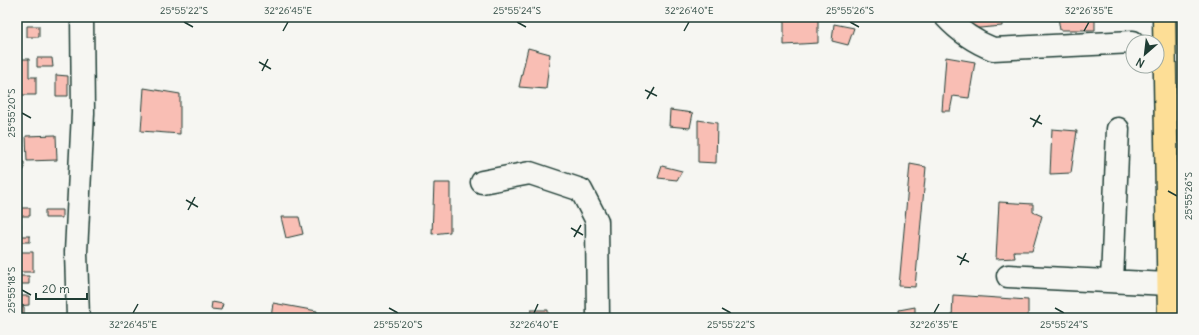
<svg xmlns="http://www.w3.org/2000/svg" width="1199" height="335" font-family="Delius,sans-serif">
<style>
.building{fill:#f9beb4;stroke:#1f3d34}
.lines{fill:none;stroke-linecap:round;stroke-linejoin:round}
.minor-casing{stroke:#1f3d34;stroke-width:25}
.highway-casing{stroke:#1f3d34;stroke-width:25}
.minor{stroke:#f6f6f2;stroke-width:22}
.highway{stroke:#fdde96;stroke-width:22}
.ticks{fill:none;stroke:#1f3d34;stroke-width:1.5}
.neatline{fill:none;stroke:#1f3d34;stroke-width:1.5}
.ticks-label{font-size:10px;text-anchor:middle;fill:#1f3d34}
</style>
<rect width="100%" height="100%" fill="#f6f6f2"/>
<filter id="ink" filterUnits="userSpaceOnUse"><feTurbulence type="fractalNoise" baseFrequency=".025" numOctaves="2"/><feDisplacementMap in="SourceGraphic" scale="8" xChannelSelector="R" yChannelSelector="G"/><feConvolveMatrix kernelMatrix="1 2 1 2 8 2 1 2 1" color-interpolation-filters="sRGB"/></filter>
<g filter="url(#ink)">
<!-- building -->
<path class="building" d="M784,17H818V43L784,45Z
M969,17H1002V26L969,29Z
M1058,17H1095V30H1060Z
M834,24L854,28L848,45L832,41Z
M27,26H39V37H27Z
M528,48L550,54L546,89L519,87Z
M946,57L975,62L969,98L953,96L950,111H942Z
M37,58H52L53,67H37Z
M17,59H29V77H36V95H17Z
M56,75L68,76V96H56Z
M144,88L180,94V134L141,131Z
M670,110L693,113L690,128L669,126Z
M698,120L717,123L716,163L698,162Z
M1052,129L1077,131L1071,173L1050,174Z
M56,135L57,160L27,161L26,136Z
M17,162H24V170H17Z
M910,164L926,167L915,287L899,286Z
M662,166L682,171L677,180L658,178Z
M434,183H450V232L432,234Z
M999,202L1033,204V212L1042,216L1032,251H1014L1015,258L996,259Z
M17,208H30V216H20L21,227H17V236H30V242H17V246Z
M45,210H62V218H45Z
M281,217H299L303,234L286,238Z
M17,252H33V272H17Z
M17,276H29V284H17Z
M953,295L1028,300V318H952Z
M17,296H29V305L17,306Z
M212,302L223,304L221,310L211,309Z
M273,303L317,311L316,318H271Z
M17,307H24V316H17Z
M915,307V318H900L899,310Z
M531,310H548V318H530Z
M52,315V318H24V316Z"/>
<g class="lines">
<!-- minor casing -->
<g class="minor-casing">
<path id="minor" d="M946,17C959,31 975,42 993,49L1133,42
M482,182L530,173L581,190L597,221L598,318
M1008,276L1168,284
M1112,281L1118,129
M78,318L76,252L83,113L82,17"/>
</g>
<!-- highway casing -->
<g class="highway-casing">
<path id="highway" d="M1164,17L1169,318"/>
</g>
<!-- minor -->
<use href="#minor" class="minor"/>
<!-- highway -->
<use href="#highway" class="highway"/>
</g>
</g>
<!-- ticks -->
<path class="ticks" d="M184,22L193,27M517,22L526,27M850,22L859,27M283,31L288,22M684,31L689,22M1084,31L1089,22M259,62L271,69M262,71L268,59M645,90L657,96M647,99L654,87M22,113L31,118M1030,118L1042,124M1033,127L1040,115M1168,191L1177,196M186,200L198,207M188,210L195,197M571,228L583,235M574,237L581,225M957,256L969,262M960,265L966,253M22,290L31,295M389,308L398,313M722,308L731,313M1055,308L1064,313M133,313L138,304M534,313L538,304M934,313L939,304"/>
<!-- margin -->
<rect width="1199" height="335" fill="none" stroke="#f6f6f2" stroke-width="44"/>
<!-- north arrow -->
<g transform="translate(1145 54) rotate(208)"><circle r="19" fill="#f6f6f2" stroke="#a0aca6"/>
<path d="M0-3L7 15L0 10L-7 15Z" fill="#1f3d34"/>
<text y="-6" font-size="11" font-weight="bold" text-anchor="middle" fill="#1f3d34">N</text>
</g>
<!-- scale -->
<path d="M36 293v6h51v-6" fill="none" stroke="#1f3d34" stroke-width="2"/>
<text x="42" y="293" font-size="12" fill="#1f3d34" stroke="#f6f6f2" stroke-width="3" paint-order="stroke">20 m</text>
<rect x="22" y="22" width="1155" height="291" class="neatline"/>
<g class="ticks-label">
<text x="184" y="14">25°55'22"S</text>
<text x="288" y="14">32°26'45"E</text>
<text x="517" y="14">25°55'24"S</text>
<text x="689" y="14">32°26'40"E</text>
<text x="850" y="14">25°55'26"S</text>
<text x="1089" y="14">32°26'35"E</text>
<text transform="translate(11 113) rotate(-90)" y="4">25°55'20"S</text>
<text transform="translate(1188 196) rotate(-90)" y="4">25°55'26"S</text>
<text transform="translate(11 290) rotate(-90)" y="4">25°55'18"S</text>
<text x="133" y="328">32°26'45"E</text>
<text x="398" y="328">25°55'20"S</text>
<text x="534" y="328">32°26'40"E</text>
<text x="731" y="328">25°55'22"S</text>
<text x="934" y="328">32°26'35"E</text>
<text x="1064" y="328">25°55'24"S</text>
</g>
</svg>
